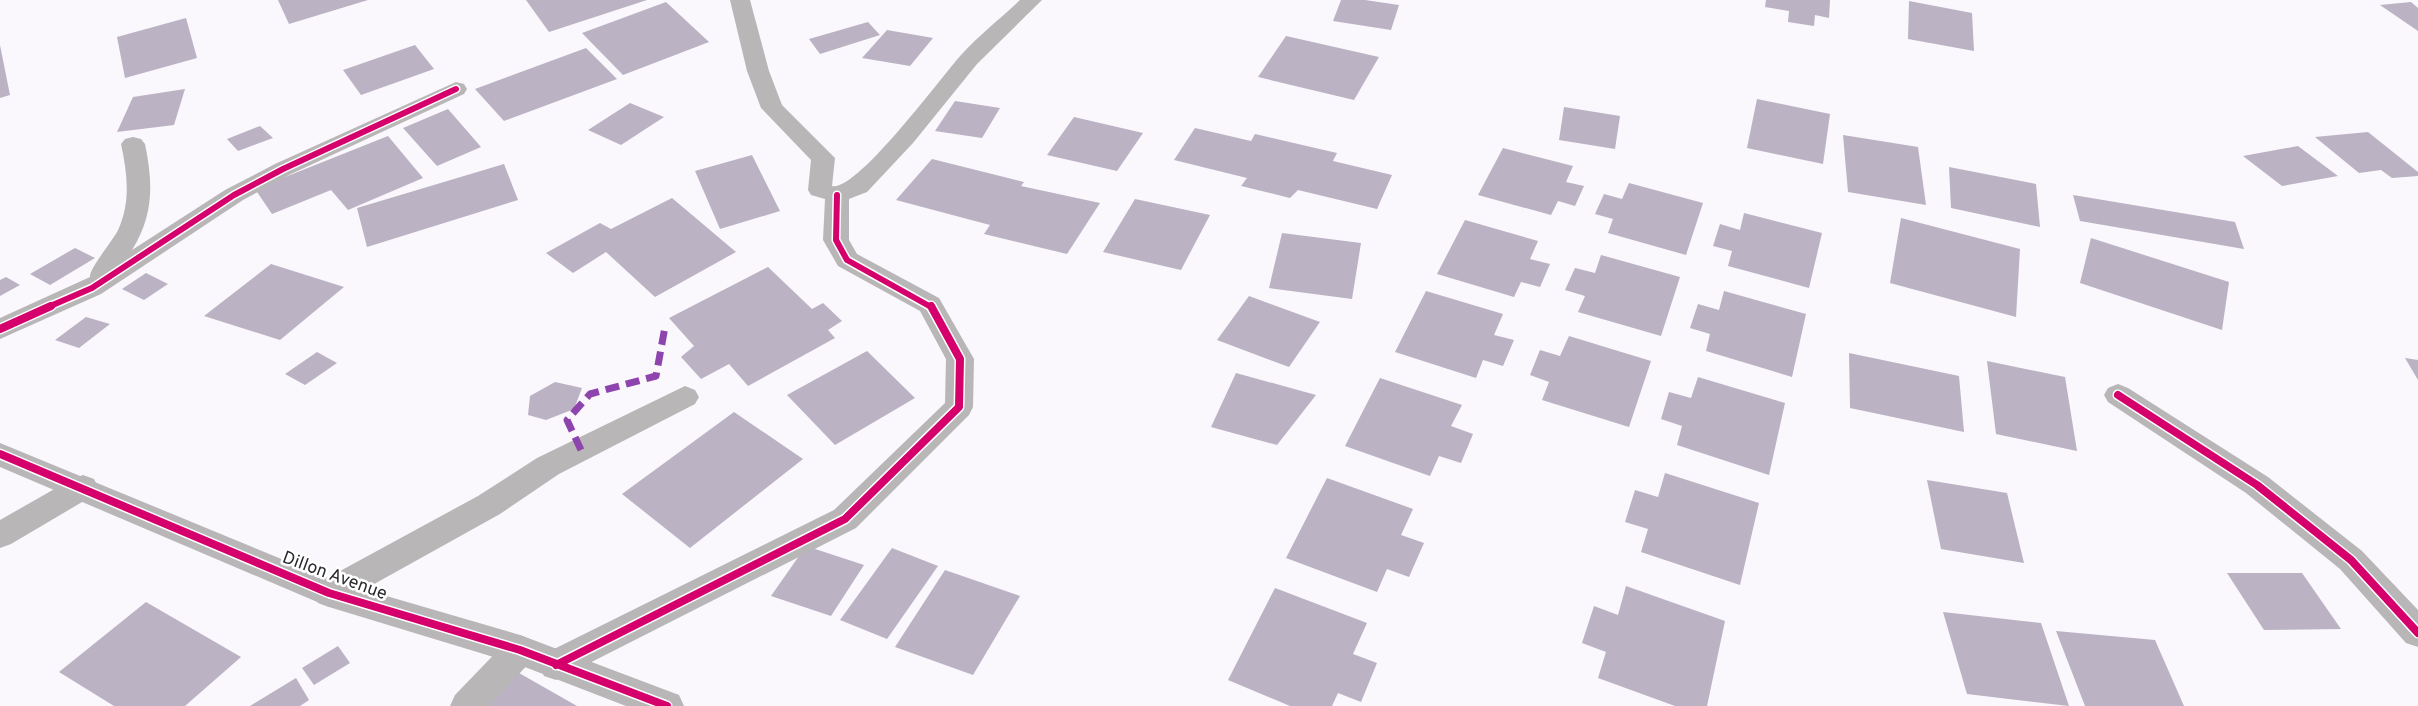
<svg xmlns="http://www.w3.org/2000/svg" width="2418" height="706" font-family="Overpass,sans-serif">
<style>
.building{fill:#bbb2c3}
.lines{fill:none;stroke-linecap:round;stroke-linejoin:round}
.minor{fill:#b9b6b7;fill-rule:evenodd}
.tertiary{fill:#b9b6b7;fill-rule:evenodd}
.quiet{stroke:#8e44ad;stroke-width:7;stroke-dasharray:14 7;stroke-linecap:butt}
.cycleway-far1-casing{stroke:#fff;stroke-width:9}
.cycleway-casing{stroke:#fff;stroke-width:11}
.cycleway-far1{stroke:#d6006c;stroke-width:6}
.cycleway{stroke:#d6006c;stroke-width:8}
.labels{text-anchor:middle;stroke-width:5;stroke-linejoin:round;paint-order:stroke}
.street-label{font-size:18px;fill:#2b292d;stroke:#fff}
</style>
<rect width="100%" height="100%" fill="#faf7fd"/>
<!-- building -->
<path class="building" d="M278,0H368L289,24Z
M526,0H647L549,32Z
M1341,0H1365L1399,5L1391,30L1333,21Z
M1766,0H1830L1829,18L1815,15L1814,26L1788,22L1789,11L1765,7Z
M1909,1L1972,13L1974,51L1908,39Z
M666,2L709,42L623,75L582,33Z
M2411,2L2418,8V31L2380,5Z
M186,18L197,58L125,78L117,37Z
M868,22L880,35L820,54L809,39Z
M887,30L933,38L910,66L862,58Z
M1286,36L1379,57L1354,100L1258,77Z
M0,45L10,95L0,98Z
M415,45L434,69L361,95L343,70Z
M586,48L617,79L504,121L475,89Z
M185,89L174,125L117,132L133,97Z
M1757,99L1830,114L1823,164L1747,148Z
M955,101L1000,108L982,138L935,131Z
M630,103L664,117L621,145L588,130Z
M1564,107L1620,116L1615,149L1559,140Z
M448,109L481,147L437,166L403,128Z
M1074,117L1143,133L1117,171L1047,155Z
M260,126L273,138L238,151L227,139Z
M1195,128L1251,141L1255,134L1337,153L1333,161L1392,175L1377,209L1298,190L1290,198L1241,186L1247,178L1174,160Z
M2368,132L2418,172V176L2392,178L2381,170L2359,173L2315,137Z
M1843,135L1918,147L1926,205L1848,192Z
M388,136L423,178L348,210L331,190L272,214L255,189Z
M2298,146L2338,176L2282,186L2243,156Z
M1503,148L1573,166L1566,182L1584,186L1575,206L1558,201L1551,215L1478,195Z
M752,155L780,211L720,229L695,171Z
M932,159L1024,182L1021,186L1100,203L1067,254L984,234L990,225L896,200Z
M504,164L518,200L367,247L357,208Z
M1949,167L2036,184L2040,227L1951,208Z
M1629,183L1703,203L1686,255L1608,233L1613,219L1595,214L1604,194L1622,199Z
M2073,195L2235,222L2244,249L2080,221Z
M672,198L736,252L655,297L606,252L573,273L546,253L600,223L611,229Z
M1135,199L1210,215L1181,270L1103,252Z
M1744,213L1822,233L1809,288L1728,266L1732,251L1713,246L1720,224L1740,230Z
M1901,218L2020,249L2016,317L1890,283Z
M1465,220L1538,241L1530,259L1550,264L1540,287L1521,282L1514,297L1437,274Z
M1282,233L1361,243L1352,299L1269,288Z
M2091,238L2229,282L2222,330L2080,283Z
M75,248L95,258L50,285L30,274Z
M1601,255L1680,277L1661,336L1578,312L1585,296L1565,290L1575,268L1595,273Z
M271,264L344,287L280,340L204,316Z
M768,267L812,309L823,303L842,321L828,330L835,338L748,386L729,364L701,379L681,357L694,346L669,318Z
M146,273L168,284L144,300L122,289Z
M6,277L20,285L0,296V280Z
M1426,291L1503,314L1494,335L1514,340L1503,366L1483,360L1476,378L1395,352Z
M1724,291L1806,314L1792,377L1706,351L1710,334L1690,328L1698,304L1719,310Z
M1249,296L1320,322L1289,367L1217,340Z
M86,317L110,324L79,348L55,340Z
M1569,336L1651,361L1629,427L1542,400L1549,382L1530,375L1540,350L1560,356Z
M867,351L915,398L835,445L787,395Z
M317,352L337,363L305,385L285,374Z
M1849,353L1959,376L1964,432L1850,408Z
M2405,358L2418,360V380Z
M1987,361L2065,377L2077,451L1996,434Z
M1236,373L1316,395L1277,445L1211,427Z
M1698,377L1785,403L1769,475L1677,445L1682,426L1661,419L1669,392L1691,398Z
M1380,378L1462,405L1451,426L1473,434L1461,463L1439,456L1430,476L1345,446Z
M555,382L582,388L574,409L546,420L528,415L530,396Z
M734,412L803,459L690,548L622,494Z
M1665,473L1759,503L1740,585L1641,552L1648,529L1625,522L1635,490L1658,497Z
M1327,478L1413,509L1401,535L1424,543L1409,577L1387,569L1377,592L1286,558Z
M1927,480L2007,493L2024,563L1941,549Z
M806,546L864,565L831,616L771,596Z
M892,548L938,566L887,639L840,620Z
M945,570L1020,596L973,675L895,647Z
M2227,573H2302L2341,629L2264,630Z
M1626,586L1725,621L1707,706H1675L1598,678L1606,652L1582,643L1594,606L1618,615Z
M1275,588L1367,623L1353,654L1377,663L1361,702L1338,693L1332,706H1290L1228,680Z
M146,602L241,657L185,706H114L59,672Z
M1943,612L2041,623L2069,706L1967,694Z
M2056,631L2155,640L2184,706H2085Z
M338,646L350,663L314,685L302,668Z
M512,669L577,706H475Z
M296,678L309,700L300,706H250Z"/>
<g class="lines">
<!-- minor -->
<path class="minor" d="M730,0H750L769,71L782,105L835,158L832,186C857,192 942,76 961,55C979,35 1001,18 1020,0H1042L977,64L913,143L867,192L849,199V240L857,254L939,298L974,359L973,407L969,415L856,528L556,680L544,676L539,665L544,654L834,510L945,403L946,359L920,311L838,266L823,240L825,199L811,195L808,190L811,160L761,108L747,71Z
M456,82L464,84L467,89L464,94L291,174L243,200L101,294L0,339V318L90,277C89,268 114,240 119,228C131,200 127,172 121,144L125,139L133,137L141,139L145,144C153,183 154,215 132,250L225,190L275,164Z
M2118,384L2128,388L2268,477L2362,551L2418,610V647L2406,643L2340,569L2246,493L2108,402L2104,395L2108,388Z
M685,386L695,390L699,397L695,404L559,474L500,514L340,603L329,607L318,603L313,593L318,583L478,496L537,458Z
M83,475L94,479L98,487L94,495L11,544L0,548V520L72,479Z
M520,635L532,640L537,650L532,660L489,706H450L455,695L508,640Z"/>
<!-- tertiary -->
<path class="tertiary" d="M0,443L335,581L520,635L679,695L684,706H626L517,664L329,607L0,467Z"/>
<!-- quiet -->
<path class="quiet" d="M581,450L567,420L590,394L656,376L665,327"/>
<!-- cycleway-far1 casing -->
<g class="cycleway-far1-casing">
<path id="cycleway-far1" d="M837,195L836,240L847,260L931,307
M48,307L92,288L234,195L283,169L456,89"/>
</g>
<!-- cycleway casing -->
<g class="cycleway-casing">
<path id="cycleway" d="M0,329L51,306
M2118,395L2257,485L2351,560L2418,633
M0,454L329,593L520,650L667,706
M556,665L845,519L959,407L960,359L931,306"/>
</g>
<!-- cycleway-far1 -->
<use href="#cycleway-far1" class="cycleway-far1"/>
<!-- cycleway -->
<use href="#cycleway" class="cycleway"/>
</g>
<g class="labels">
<!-- street labels -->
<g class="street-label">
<text transform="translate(335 575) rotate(20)" y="6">Dillon Avenue</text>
</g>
</g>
</svg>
